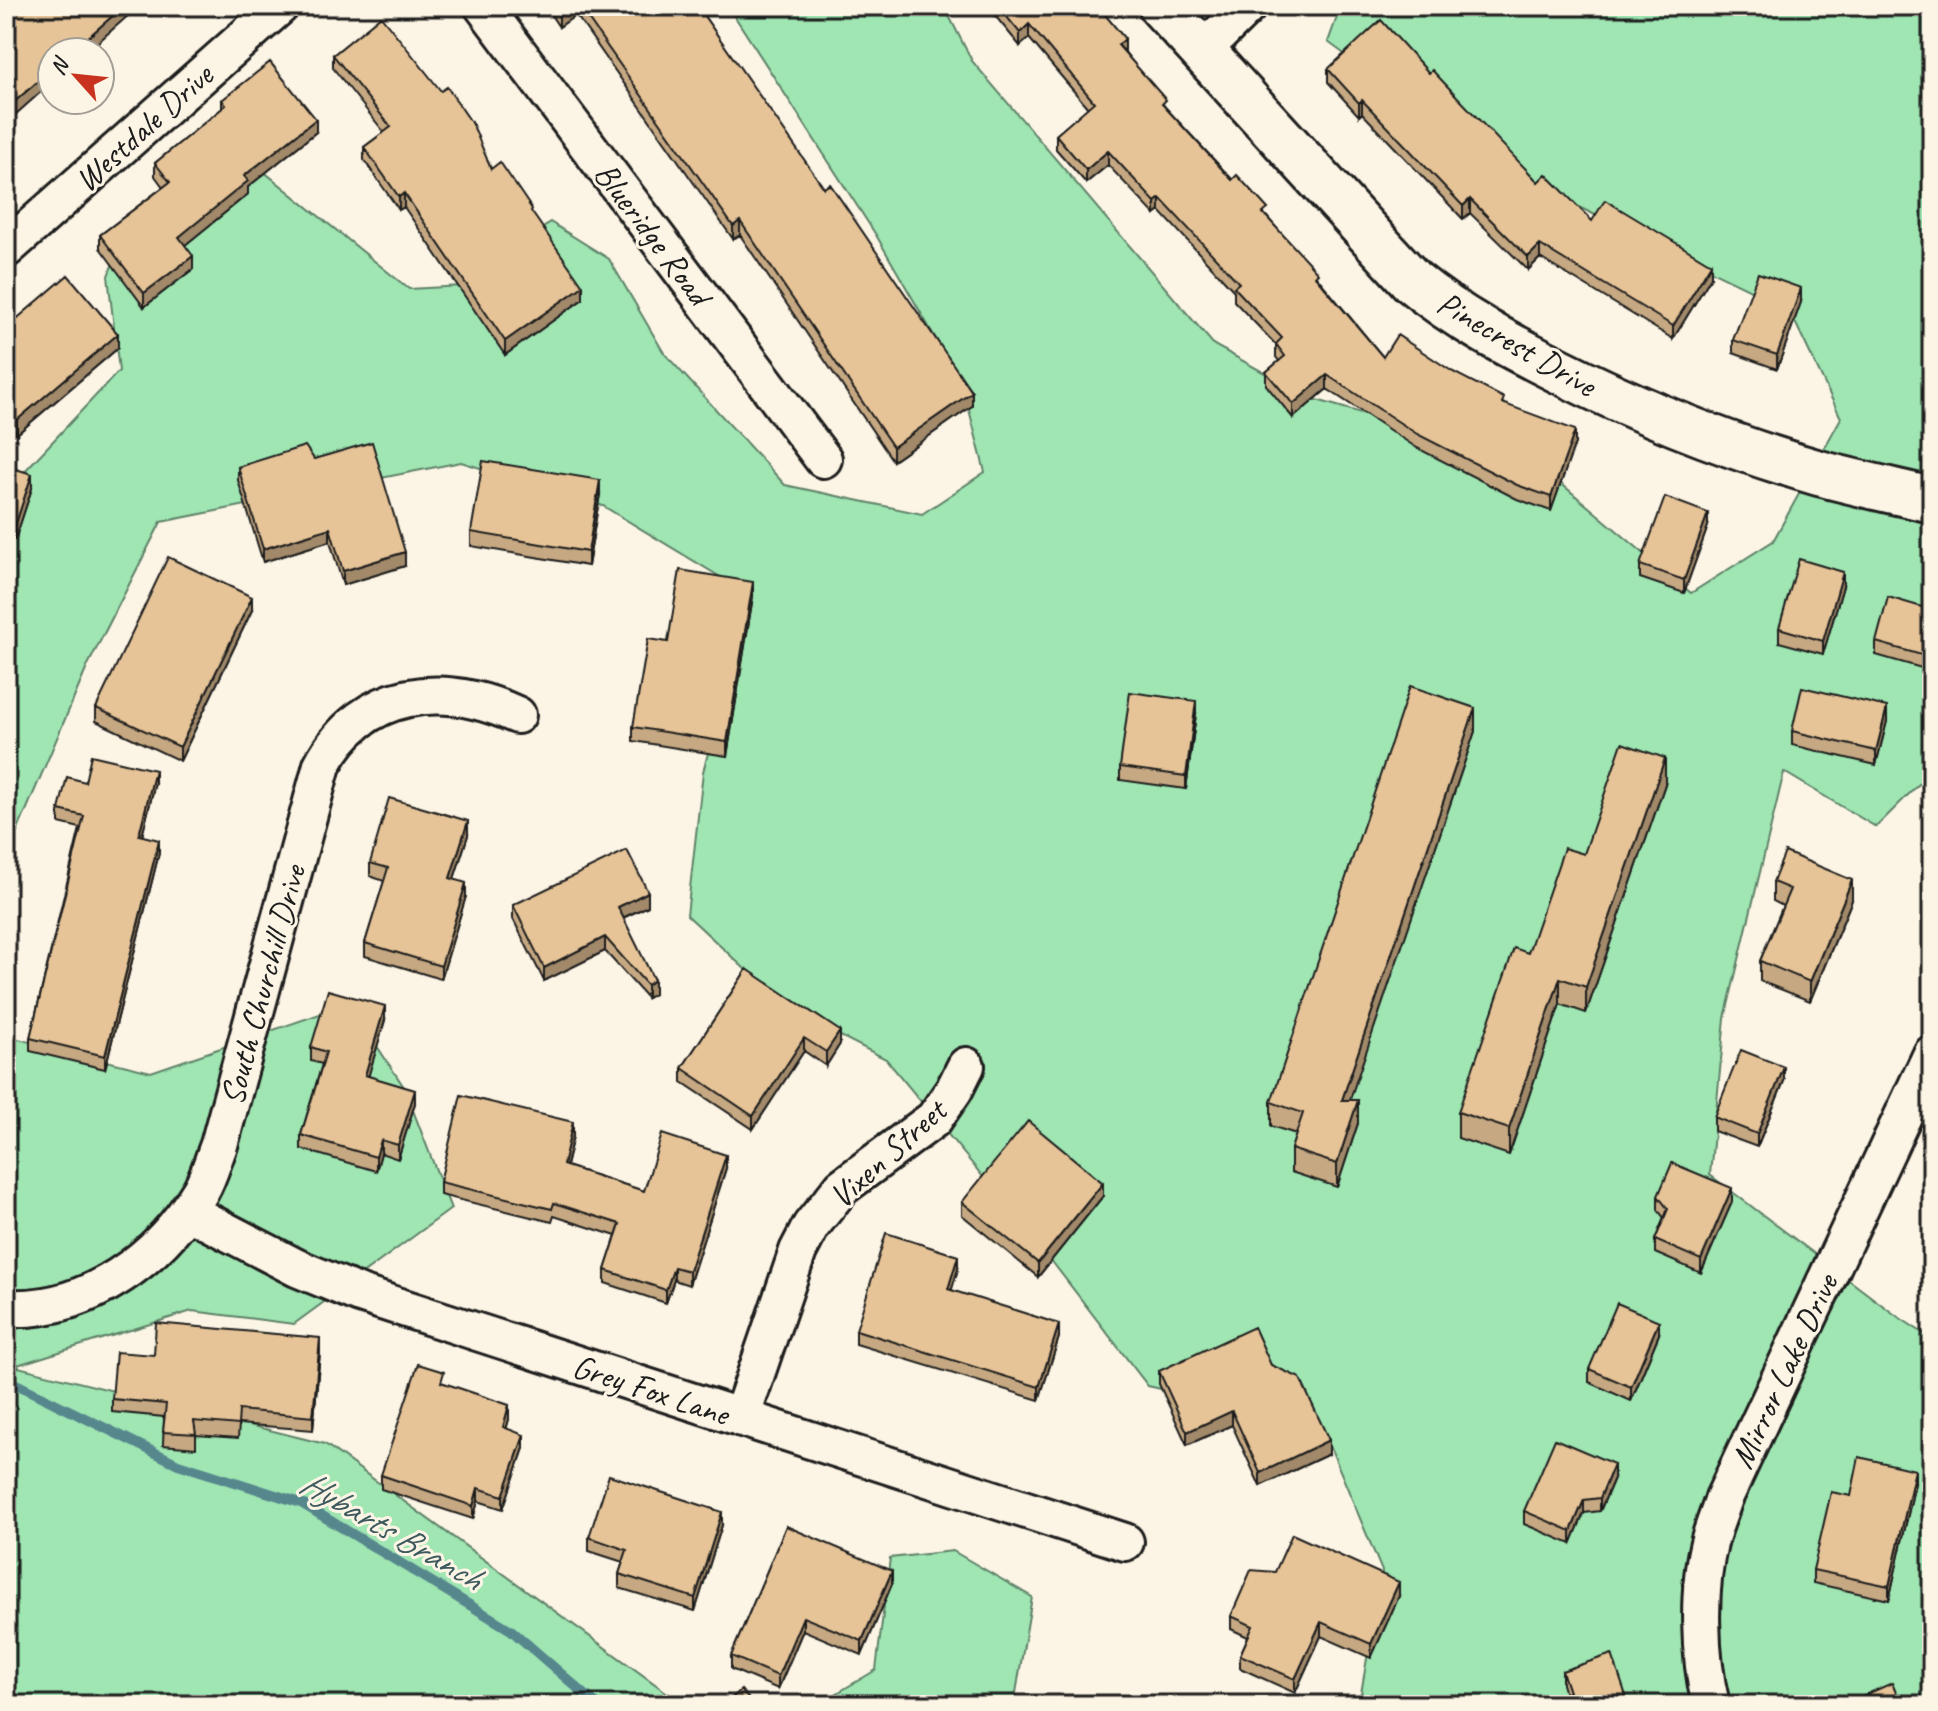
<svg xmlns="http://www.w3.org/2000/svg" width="1938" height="1711" font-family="Caveat,sans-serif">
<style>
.green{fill:#9fe6b3;stroke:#5e8168;stroke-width:2}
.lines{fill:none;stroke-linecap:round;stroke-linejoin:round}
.stream{stroke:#57878d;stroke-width:10}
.street-casing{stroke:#1c1c1c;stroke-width:42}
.secondary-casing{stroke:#1c1c1c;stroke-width:50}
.street{stroke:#fcf5e5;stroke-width:36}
.secondary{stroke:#fcf5e5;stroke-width:44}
.wall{fill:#c6a983;stroke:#1c1c1c;stroke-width:2}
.shaded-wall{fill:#a1896a;stroke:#1c1c1c;stroke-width:2}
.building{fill:#e6c498;stroke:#1c1c1c;stroke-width:2}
.labels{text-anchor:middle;stroke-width:6;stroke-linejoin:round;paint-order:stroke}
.street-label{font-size:34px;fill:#1c1c1c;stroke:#fcf5e5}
.water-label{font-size:36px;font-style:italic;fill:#3e5a5e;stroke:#fcf5e5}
</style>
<rect width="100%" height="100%" fill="#fcf5e5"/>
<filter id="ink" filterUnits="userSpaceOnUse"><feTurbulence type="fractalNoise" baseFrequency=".0125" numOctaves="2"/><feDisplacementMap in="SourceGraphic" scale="16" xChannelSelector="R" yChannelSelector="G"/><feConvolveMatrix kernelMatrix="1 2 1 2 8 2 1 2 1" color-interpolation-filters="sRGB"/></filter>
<g filter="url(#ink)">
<!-- green -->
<path class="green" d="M728,6H944L972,61L1214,345L1310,398L1539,465L1691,593L1773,541L1841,418L1796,324L1749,289L1562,199L1423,112L1328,42L1341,6H1932V771L1876,827L1784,772L1725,1018L1710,1175L1894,1314L1932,1339V1705H1359L1382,1571L1321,1425L1148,1386L1040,1246L886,1059L789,1010L687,915L703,772L750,595L603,506L461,462L161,522L88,665L6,858V491L119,371L108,276L133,211L258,167L409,289L481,285L550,222L609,259L664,353L785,485L922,514L985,472L963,386L876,235Z
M349,1004L404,1087L451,1209L294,1324L192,1311L14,1366L325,1444L673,1697L693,1705H6V1036L151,1072Z
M953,1551L1032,1597L1014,1705H817L876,1670L890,1558Z"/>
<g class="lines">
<!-- stream -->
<path class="stream" d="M6,1382L16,1384L178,1464L301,1503L511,1630L597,1705"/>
<!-- street casing -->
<g class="street-casing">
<path id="street" d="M483,6L823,459
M1202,51L1248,6
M6,249L280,6
M187,1211L297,1268L360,1294L1125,1542
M6,1308C88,1313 161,1257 201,1190C209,1176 213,1160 219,1145L322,765C363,688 443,681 517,715
M741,1418L798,1251L811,1226L842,1187L934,1119L954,1090L966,1066
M1711,1705C1699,1656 1697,1587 1710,1539C1714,1525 1720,1511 1724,1498L1932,1054"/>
</g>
<!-- secondary casing -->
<g class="secondary-casing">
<path id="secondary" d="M1161,6L1412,281C1457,318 1506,344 1558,370C1641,412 1729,447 1819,473C1856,483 1894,491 1932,500"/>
</g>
<!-- street -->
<use href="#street" class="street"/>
<!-- secondary -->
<use href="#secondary" class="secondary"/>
</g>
<!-- wall -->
<path class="wall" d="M545,6H697L972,406L893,461L740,235L733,239L576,15L559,27Z
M987,6H1098L1125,52L1166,108L1268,218L1383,357L1453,372L1504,404L1575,443L1551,511L1517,499L1417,448L1327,389L1293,418L1266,385V372L1279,361L1276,357V345L1234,301V291L1160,211L1155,215L1108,165L1086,183L1056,149V135L1088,108L1029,38L1020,46Z
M333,55L491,169L532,213L583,299L505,355L404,207L399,210L364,160V147L384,132L333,68Z
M1328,69L1429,73L1538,182L1592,221L1711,277L1673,339L1540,258L1528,270L1470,213L1463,219L1362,113L1359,116L1328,82Z
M222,100L316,132L248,187V194L185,245L193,269L144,307L100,248V235L163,187L155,176V163L222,109Z
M1801,302L1777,369L1733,353V340Z
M6,328L118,348L17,434L6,421Z
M314,459L405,566L343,585L330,541L263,562L238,480V467Z
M6,466L32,488L15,540L6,537Z
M600,494L588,566L471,546V532Z
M1708,526L1684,593L1640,578V565Z
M1843,586L1823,654L1779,642V628Z
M753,596L727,756L633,741V727L668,642Z
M252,610L180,761L96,721V708Z
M1932,610V671L1876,655V642Z
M1196,714L1186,789L1120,780V767Z
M1887,721L1876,765L1792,745V731Z
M1475,731L1349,1100L1358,1123L1337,1187L1291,1172V1149L1296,1134L1271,1126V1102Z
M85,782L155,783L142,836L159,853L105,1069L30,1051V1038L80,828L59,823V810Z
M1665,784L1586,1013L1560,1004L1509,1155L1458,1138V1112L1528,953L1584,854Z
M468,835L454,879L466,896L441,979L365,956V943L384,881L370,876V863Z
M1773,882L1852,900L1810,1001L1760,981V961L1783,906L1773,901Z
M513,905L648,906L623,918L654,994L647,998L605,951L544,981L513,919Z
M747,969L840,1044L826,1066L804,1051L753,1129L682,1082V1068Z
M385,1020L368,1076L415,1103L398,1159L381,1153L376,1171L301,1149V1135L322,1064L311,1061V1047Z
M1784,1081L1757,1147L1714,1131V1117Z
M573,1136L566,1166L644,1191L726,1168L689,1285L674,1280L666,1303L605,1283V1270L616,1236L554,1216L552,1222L440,1195V1182Z
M1103,1196L1038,1277L962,1215V1202Z
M1658,1196L1732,1202L1701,1273L1655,1253V1240L1664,1218L1658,1210Z
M958,1269L951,1290L1059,1337L1039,1400L856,1344V1330Z
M1659,1334L1631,1401L1589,1382V1369Z
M320,1352L313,1430L239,1424L238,1438L196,1435V1448L163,1445L164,1417L112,1412V1399L154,1355Z
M1271,1365L1329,1454L1260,1486L1232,1425L1187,1445L1159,1384V1371Z
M444,1383L509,1419L506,1429L524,1448L503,1509L478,1501L473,1519L381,1489V1475Z
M1614,1478L1600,1511L1584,1513L1571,1544L1524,1524V1511Z
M1915,1483L1889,1600L1813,1583V1570L1851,1496Z
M722,1525L695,1611L619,1588V1574L623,1562L589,1551V1537Z
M786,1526L892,1584L862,1655L803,1630L778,1689L731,1669V1656Z
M1399,1596L1371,1658L1321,1636L1295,1693L1240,1668V1655L1248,1637L1231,1629V1616Z
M1562,1671L1629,1705L1565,1694L1562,1684Z"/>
<!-- shaded-wall -->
<path class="shaded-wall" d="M124,6H139L87,52H71Z
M570,6H576V15L559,27V13Z
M1029,24V38L1020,46V33Z
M1125,39V52L1118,45Z
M52,69V82L6,123V109Z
M1362,100V113L1359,116V103Z
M316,119V132L248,187V194L179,250V237L244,176Z
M1108,151V165L1086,183V170Z
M404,193V207L399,210V197Z
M1160,198V211L1155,215V202Z
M1470,199V213L1463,219V206Z
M740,221V235L733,239V226Z
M1540,245V258L1528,270V257Z
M193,256V269L144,307V293Z
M1711,264V277L1673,339V326Z
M583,286V299L505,355V341Z
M1801,288V302L1777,369V355Z
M118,334V348L17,434V420Z
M1327,375V389L1293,418V404Z
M972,392V406L893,461V447Z
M1575,430V443L1551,511V497Z
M32,474V488L15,540V526Z
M600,480V494L588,566V552Z
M1708,513V526L1684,593V580Z
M330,528V541L263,562V549Z
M405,552V566L343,585V571Z
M1843,572V586L1823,654V641Z
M753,582V596L727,756V742Z
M252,597V610L180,761V747Z
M1196,701V714L1186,789V776Z
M1887,707V721L1876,765V751Z
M1475,708V731L1342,1123V1100Z
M1665,758V784L1586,1013V987Z
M155,770V783L139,849V835Z
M468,821V835L450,891V878Z
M159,840V853L105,1069V1056Z
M1852,880V900L1810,1001V982Z
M466,883V896L441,979V966Z
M648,892V906L618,920V907Z
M605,937V951L544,981V968Z
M1560,978V1004L1509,1155V1129Z
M654,980V994L647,998V985Z
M385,1006V1020L365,1088V1075Z
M840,1031V1044L826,1066V1052Z
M804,1038V1051L753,1129V1116Z
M1784,1067V1081L1757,1147V1134Z
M415,1090V1103L398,1159V1145Z
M1358,1100V1123L1337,1187V1164Z
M573,1122V1136L563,1178V1165Z
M381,1140V1153L376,1171V1157Z
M726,1155V1168L689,1285V1271Z
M1103,1183V1196L1038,1277V1263Z
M1732,1188V1202L1701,1273V1260Z
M958,1256V1269L948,1302V1289Z
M674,1267V1280L666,1303V1290Z
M1659,1321V1334L1631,1401V1387Z
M1059,1324V1337L1039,1400V1387Z
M320,1338V1352L313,1430V1417Z
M509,1405V1419L503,1441V1427Z
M1232,1411V1425L1187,1445V1432Z
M524,1435V1448L503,1509V1496Z
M1329,1440V1454L1260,1486V1473Z
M1614,1464V1478L1600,1511V1498Z
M1915,1470V1483L1889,1600V1586Z
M478,1488V1501L473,1519V1506Z
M1584,1500V1513L1571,1544V1531Z
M722,1512V1525L695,1611V1598Z
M892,1571V1584L862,1655V1641Z
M1399,1582V1596L1371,1658V1644Z
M803,1617V1630L778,1689V1676Z
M1321,1622V1636L1295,1693V1679Z"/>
<!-- building -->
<path class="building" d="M7,6H124L71,52H52V69L6,109V7Z
M554,6H570L559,13Z
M579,6H697L824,188L830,184L972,392L893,447L740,221L733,226Z
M998,6H1098L1125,39L1118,45L1166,100L1162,104L1232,180L1237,175L1268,209L1263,213L1318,273L1315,276L1383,357L1397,335L1453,372L1504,398L1502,403L1575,430L1551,497L1517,485L1417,434L1327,375L1293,404L1266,372L1285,356L1276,344L1282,338L1234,287L1239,283L1160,198L1155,202L1108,151L1086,170L1056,135L1094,102L1029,24L1020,33Z
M381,16L441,91L447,87L473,125L491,169L500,162L532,209L531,211L583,286L505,341L404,193L399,197L364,147L391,127L333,55Z
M1381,20L1429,73L1432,70L1538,182L1546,174L1592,221L1605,200L1711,264L1673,326L1540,245L1528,257L1470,199L1463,206L1362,100L1359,103L1328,69Z
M270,62L316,119L244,176L248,181L179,237L193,256L144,293L100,235L170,182L155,163L226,105L222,100Z
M1758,273L1801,288L1777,355L1733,340Z
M68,275L118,334L17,420L6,407V328Z
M372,442L405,552L343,571L330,528L263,549L238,467L305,446L314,459Z
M483,461L600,480L588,552L471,532Z
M6,466L32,474L15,526L6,523Z
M1665,497L1708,513L1684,580L1640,565Z
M168,557L252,597L180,747L96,708Z
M1799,559L1843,572L1823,641L1779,628Z
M680,570L753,582L727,742L633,727L648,639L668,642Z
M1888,597L1932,610V658L1876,642Z
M1410,686L1475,708L1342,1100H1358L1337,1164L1291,1149L1303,1113L1271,1102Z
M1802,687L1887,707L1876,751L1792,731Z
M1130,692L1196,701L1186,776L1120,767Z
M1622,743L1665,758L1586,987L1560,978L1509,1129L1458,1112L1514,948L1528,953L1564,848L1584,854Z
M91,755L155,770L139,835L159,840L105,1056L30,1038L84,816L59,810L67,777L85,782Z
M389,798L468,821L450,878L466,883L441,966L365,943L388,868L370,863Z
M627,850L648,892L618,907L654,980L647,985L605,937L544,968L513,905Z
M1785,852L1852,880L1810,982L1760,961L1790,889L1773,882Z
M747,969L840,1031L826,1052L804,1038L753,1116L682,1068Z
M328,990L385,1006L365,1075L415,1090L398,1145L381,1140L376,1157L301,1135L326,1052L311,1047Z
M1741,1050L1784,1067L1757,1134L1714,1117Z
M461,1095L573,1122L563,1165L644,1191L662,1134L726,1155L689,1271L674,1267L666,1290L605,1270L620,1224L554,1203L552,1209L440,1182Z
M1028,1121L1103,1183L1038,1263L962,1202Z
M1672,1163L1732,1188L1701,1260L1655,1240L1668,1209L1658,1196Z
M886,1233L958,1256L948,1289L1059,1324L1039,1387L856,1330Z
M1617,1303L1659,1321L1631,1387L1589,1369Z
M156,1323L320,1338L313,1417L239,1410L238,1425L194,1421L196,1434L163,1432L166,1404L112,1399L116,1352L154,1355Z
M1254,1327L1271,1365L1300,1378L1329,1440L1260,1473L1232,1411L1187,1432L1159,1371Z
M418,1364L444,1372L441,1382L509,1405L503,1427L524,1435L503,1496L478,1488L473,1506L381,1475Z
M1555,1439L1614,1464L1600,1498L1584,1500L1571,1531L1524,1511Z
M1859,1457L1915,1470L1889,1586L1813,1570L1831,1492L1851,1496Z
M609,1475L722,1512L695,1598L619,1574L627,1550L589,1537Z
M786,1526L892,1571L862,1641L803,1617L778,1676L731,1656Z
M1292,1534L1399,1582L1371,1644L1321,1622L1295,1679L1240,1655L1253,1626L1231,1616L1251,1570L1275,1572Z
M1612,1654L1629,1705H1535V1704L1569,1692L1562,1671Z
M1892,1683L1901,1705H1842Z
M741,1690L754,1705H724Z"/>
</g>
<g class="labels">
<!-- street labels -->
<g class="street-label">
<text transform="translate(143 127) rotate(-42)" y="12">Westdale Drive</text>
<text transform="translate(653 233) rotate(53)" y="12">Blueridge Road</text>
<text transform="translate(1517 343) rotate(30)" y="12">Pinecrest Drive</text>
<text transform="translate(262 985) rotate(-75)" y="12">South Churchill Drive</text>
<text transform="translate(887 1153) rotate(-42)" y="12">Vixen Street</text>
<text transform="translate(1783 1371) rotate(-65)" y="12">Mirror Lake Drive</text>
<text transform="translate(651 1389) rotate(18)" y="12">Grey Fox Lane</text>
</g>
<!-- water labels -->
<g class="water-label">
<text transform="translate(392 1529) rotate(30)" y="13">Hybarts Branch</text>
</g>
</g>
<!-- margin -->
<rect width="1938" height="1711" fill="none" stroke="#fcf5e5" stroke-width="32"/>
<rect x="16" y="16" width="1906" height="1679" fill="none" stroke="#1c1c1c" stroke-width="3" filter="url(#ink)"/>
<!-- north arrow -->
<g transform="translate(76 76) rotate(297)"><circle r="38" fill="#fcf5e5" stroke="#a29e95" stroke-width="2"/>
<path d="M0-6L14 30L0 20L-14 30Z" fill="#c8321e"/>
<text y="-12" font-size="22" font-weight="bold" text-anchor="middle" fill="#1c1c1c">N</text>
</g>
</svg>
